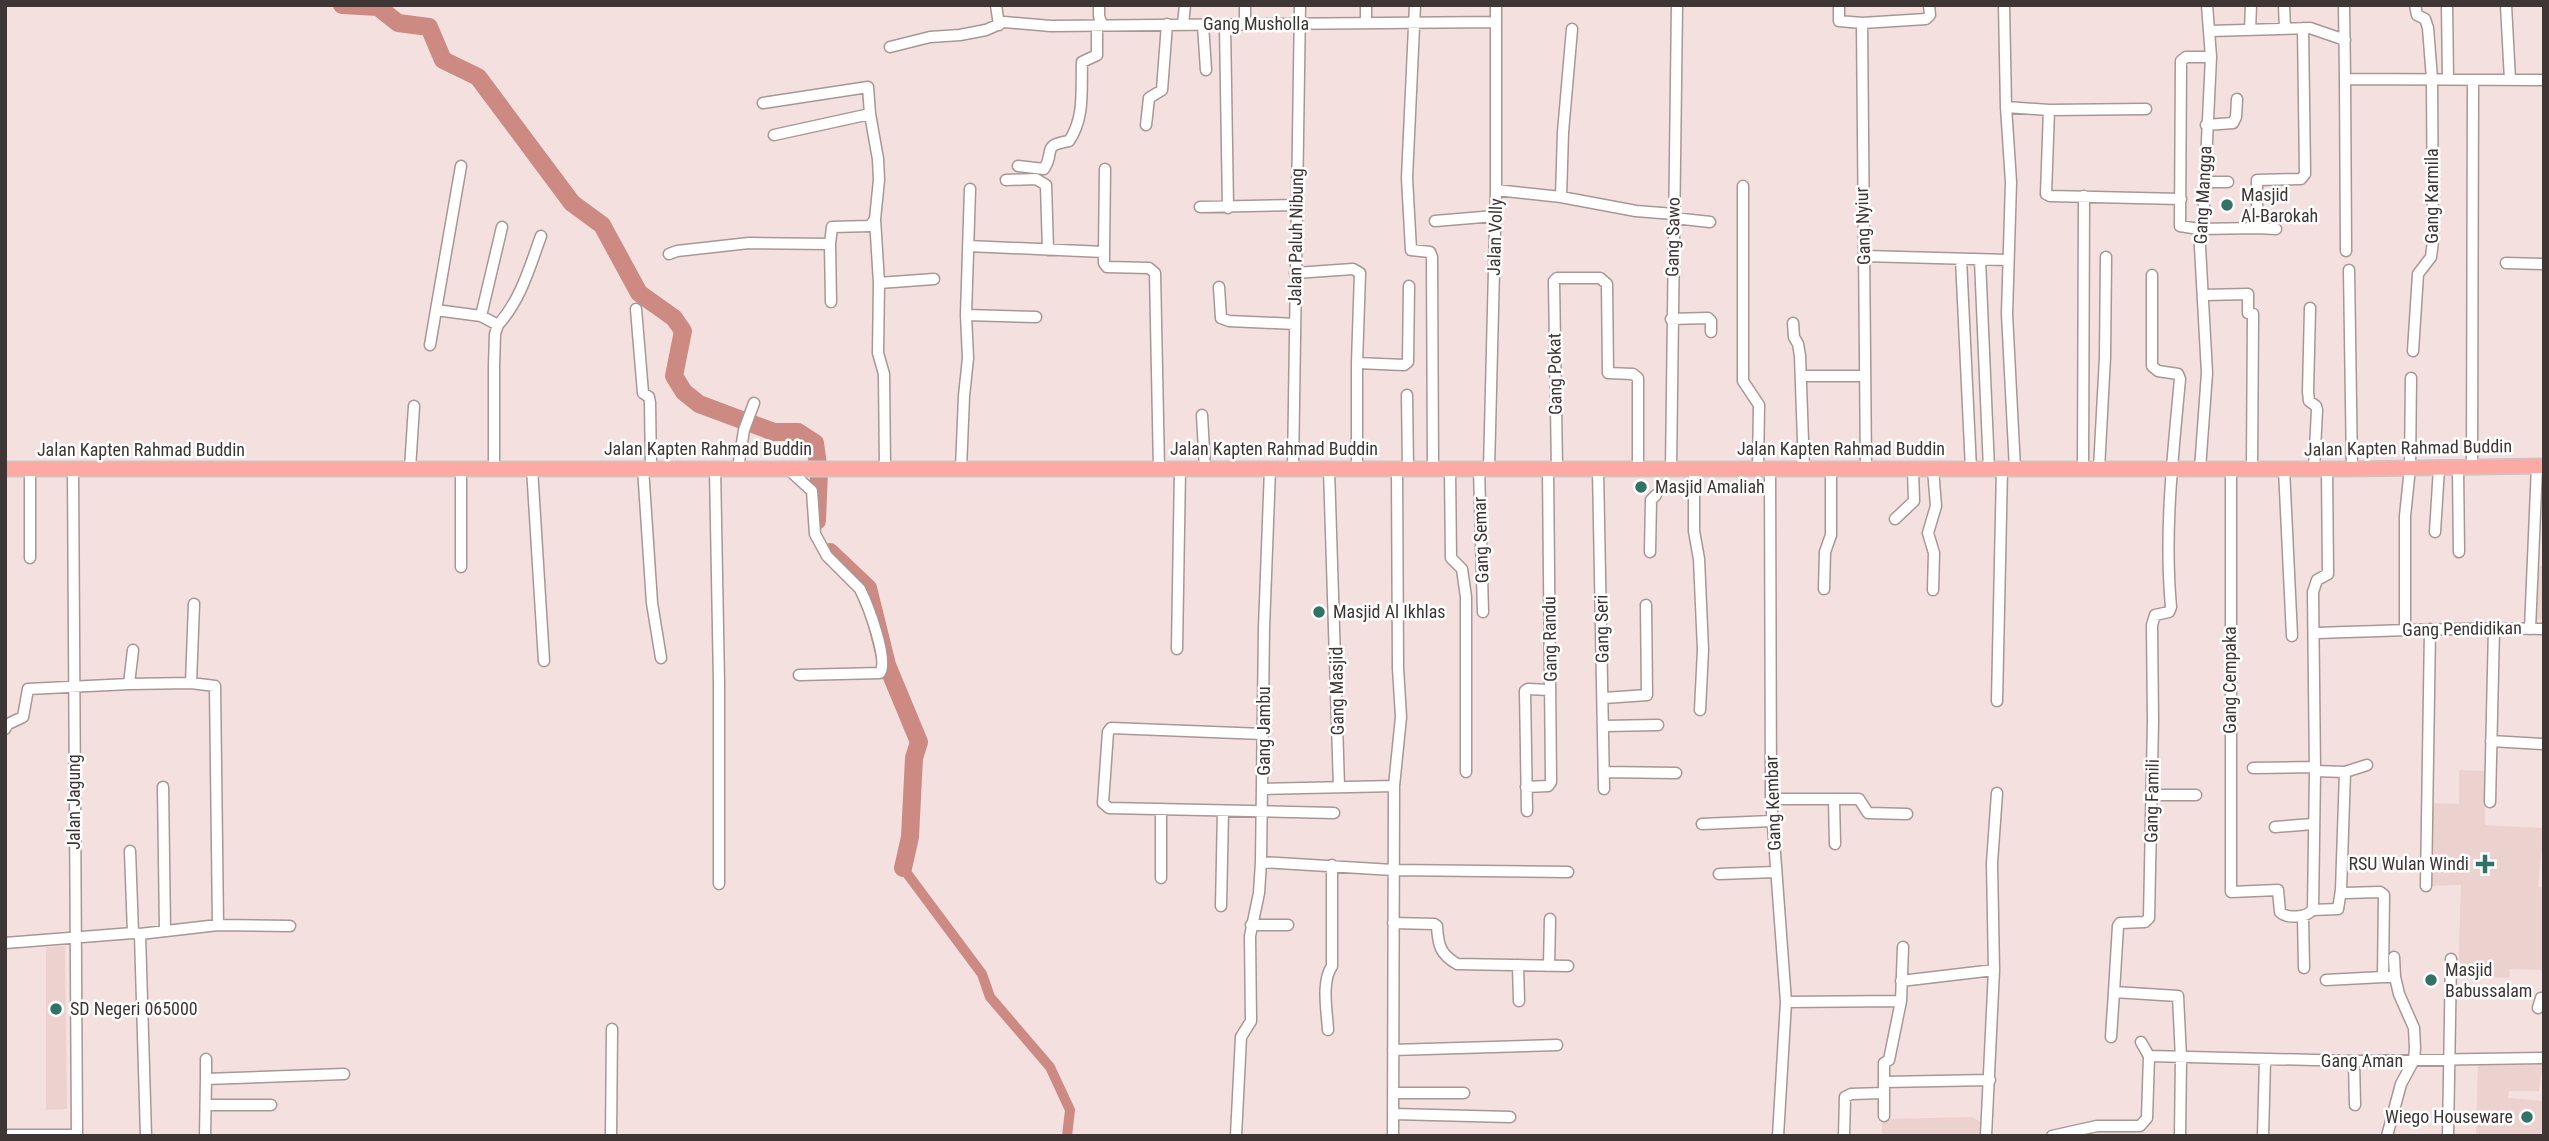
<svg xmlns="http://www.w3.org/2000/svg" width="2549" height="1141" font-family="'Roboto Condensed',sans-serif">
<style>
.built{fill:#ecd2ce}
.lines{fill:none;stroke-linecap:round;stroke-linejoin:round}
.canal{stroke:#cd8a83;stroke-width:10}
.river{stroke:#cd8a83;stroke-width:18}
.minor-tunnel{stroke:#cfbfbd;stroke-width:10;stroke-dasharray:10 5;stroke-linecap:butt}
.minor-casing{stroke:#a89795;stroke-width:13}
.major-casing{stroke:#c9c7c6;stroke-width:17}
.minor{stroke:#fff;stroke-width:10}
.major{stroke:#feaaa4;stroke-width:14}
.poi-dot{fill:#317465;stroke:#fff;stroke-width:2.5}
.labels{text-anchor:middle;stroke-width:5;stroke-linejoin:round;paint-order:stroke}
.street-label{font-size:18px;fill:#3d3635;stroke:#fff}
.poi-label{font-size:18px;fill:#3d3635;stroke:#fff;text-anchor:start}
</style>
<rect width="100%" height="100%" fill="#f4e1df"/>
<!-- built -->
<path class="built" d="M2536,566H2544V620L2534,619Z
M2459,770L2485,771V825L2544,828L2538,887L2544,888V970L2510,969L2509,978L2458,976L2461,885L2429,886V803L2459,804Z
M65,946L67,1109L46,1110V947Z
M2478,1061H2543L2539,1091H2509L2508,1098L2544,1101V1136H2476Z
M1972,1117L1981,1122L1985,1126L1984,1136H1882V1119Z"/>
<g class="lines">
<!-- canal -->
<path class="canal" d="M903,868L982,974L990,997L1050,1067L1070,1110L1067,1136"/>
<!-- river -->
<path class="river" d="M342,5L378,7L398,23L429,27L443,60L478,77L572,203L602,225L639,293L674,318L683,331L674,376L684,392L699,404L774,432H798L815,443L819,472L817,521
M830,552L868,588L887,665L919,742L914,758L910,837L903,868"/>
<!-- minor-tunnel -->
<path class="minor-tunnel" d="M1656,495L1660,491V479"/>
<!-- minor casing -->
<g class="minor-casing">
<path id="minor" d="M996,5L999,25
M1099,5V16L1102,25
M1245,5V25
M1415,5L1407,178L1411,250L1430,252L1432,257L1433,469
M1839,5V21L1862,23L1866,469
M2004,5L2006,107L2011,182L2007,314L2015,469
M2284,5L2285,29
M2344,5L2345,79L2544,80
M2447,5L2448,79
M2506,5L2510,80
M1366,22V5
M1862,23L1926,19L1930,15L1929,5
M1183,24L1185,5
M1203,25L1206,70
M1225,25L1228,208
M2250,30L2251,5
M2210,31L2310,28L2345,40
M890,47L930,37L960,35L986,30L1004,22L1051,26L1496,22
M2211,57H2186L2181,61L2180,226L2199,229L2257,228V180L2301,179L2305,174L2303,28
M2345,79L2346,251
M763,103L868,87L870,114L878,159L879,180L875,219L879,283L878,353L884,374L885,469
M2006,107L2049,110L2146,109
M2049,110L2046,194L2050,196L2181,199
M1146,125L1149,98L1162,90L1167,24
M2206,125L2233,123L2236,117L2237,99
M774,135L870,114
M461,166L436,310L481,316L498,325L495,334L494,366V468
M1018,166L1044,169C1056,151 1040,146 1069,141C1085,118 1081,89 1082,62L1097,55V25
M1006,180L1036,179L1046,185L1048,250
M2205,182H2228
M1743,186V381L1759,405L1758,469
M1496,190L1561,197L1636,211L1674,214
M1561,197L1563,132L1572,29
M1200,207L1298,205
M1674,218L1710,222
M1435,221L1495,216
M2257,228L2276,229
M830,244L831,302
M968,246L1104,252L1105,169
M1104,252V263L1107,267L1149,268L1155,273L1159,469
M669,254L677,251L749,243L830,244L832,227L870,226L875,219
M1865,256L2008,260
M1961,259L1971,469
M1980,260L1989,469
M2506,263L2544,264
M2349,270L2352,469
M1295,273L1353,269L1360,273L1357,363V469
M2152,275V366L2158,371L2178,374L2180,379C2173,455 2164,531 2171,607L2169,612L2155,615L2152,625L2153,721L2149,918L2145,922L2120,923L2118,926L2114,992L2178,996L2181,1058L2180,1136
M879,283L934,279
M1219,287L1221,318L1229,321L1295,324
M2204,295L2248,294V313L2253,314L2252,468
M2310,308L2308,392L2309,401L2316,406L2317,410L2314,469
M636,309L643,393L649,397L650,403L651,468
M966,315L1036,317
M481,316L502,227
M1671,319L1708,318L1711,321V332
M1793,323L1794,337L1798,344L1800,356L1804,469
M498,325C521,299 529,269 541,236
M430,345L436,310
M2413,351L2418,274L2431,257L2433,241L2432,79L2428,28L2425,19L2417,15L2415,5
M1357,363L1404,365L1408,362L1409,286
M1801,376H1865
M1407,395L1408,469
M1202,415L1205,469
M2472,467L2473,80
M532,468L544,661
M643,468L652,603L661,658
M715,468L719,683V884
M738,468L744,430L754,403
M2458,468L2459,552
M30,469V558
M73,469L77,1136
M410,469L414,406
M788,469L812,491L815,534L827,556L860,589C868,605 889,660 880,673L799,675
M961,469L964,396L968,358L966,315L970,189
M1293,469L1300,5
M1329,469L1339,787
M1450,469L1451,558L1462,569L1466,597V772
M1479,469L1483,612
M1489,469L1496,190V5
M1557,469L1554,281L1557,278H1600L1607,284L1608,373L1633,374L1638,378V469
M1598,469L1604,789
M1671,469L1677,5
M1694,469V531L1699,559L1703,650L1700,710
M1770,469L1771,799L1786,1002L1778,1136
M2083,469L2084,196
M2099,469L2105,357L2106,257
M2200,469L2207,373L2199,229L2203,224L2211,57L2207,5
M2231,469V892L2278,890L2280,912C2287,919 2307,918 2313,909L2315,771L2313,592L2317,580L2328,574L2327,469
M2284,469L2292,636
M1895,519L1914,501L1913,469
M2435,532L2439,468
M1650,552L1651,500L1656,495
M461,567V469
M1824,589L1825,552L1831,535V469
M1933,590L1934,553L1928,533L1936,506L1933,469
M2405,629V516L2410,468L2411,378
M2530,629L2537,466
M2314,633C2391,631 2467,627 2544,629
M1177,649L1180,469
M191,683L194,604
M129,684L133,650
M1604,698L1647,695L1646,605
M1997,701L2002,469
M1604,726L1658,725
M5,729L8,724L23,717L28,689L129,684L191,683L215,686L218,925
M1263,734L1111,728L1108,732L1103,803L1109,808L1334,813
M2491,741L2544,744
M2253,768L2315,767
M2315,771L2345,772L2367,765
M1604,772L1676,773
M2345,772L2341,890L2345,893L2380,892L2384,895L2383,977H2395L2399,994L2414,1028L2415,1048L2414,1060L2401,1084L2387,1136
M163,787L165,930
M1526,787L1548,786L1551,782L1548,469
M1264,789L1394,786
M2152,795H2196
M1771,799H1859L1868,813L1907,814
M1834,800L1835,844
M2490,802L2494,628
M1161,809V878
M1527,811L1525,691L1528,689L1550,690
M1702,824L1772,821
M2275,827L2313,824
M130,851L133,933
M1261,862L1393,870L1568,872
M1719,874L1776,872
M2426,886L2430,629
M1221,906L1223,811
M2312,910L2338,909L2341,890
M2303,916L2304,968
M1393,923L1434,924L1437,926C1438,945 1440,954 1457,964L1568,966
M1251,925H1288
M140,934L146,1136
M5,943L133,933L140,934L218,925L290,926
M2394,957L2395,977
M1518,965L1519,1001
M1549,966L1550,919
M2326,980L2383,977
M1901,981L1994,970
M1901,1001L1903,947
M1786,1002L1901,1001L1889,1060L1884,1063V1116
M2538,1008L2541,998H2544
M1328,1030C1327,1011 1321,982 1332,966V865
M2111,1037L2114,992
M2141,1042L2149,1056
M1393,1050L1557,1045
M206,1059V1079
M2354,1061L2355,1105
M1884,1082L1990,1080
M1393,1093H1464
M206,1105H271
M1394,1114L1510,1117
M5,1135H77
M205,1136L206,1079L344,1074
M611,1136L612,1029
M1236,1136L1241,1037L1251,1021L1250,936L1259,893L1261,862L1264,628L1270,469
M1393,1136L1394,786L1401,717L1398,668L1397,469
M1844,1136L1845,1097L1851,1094L1884,1093
M1986,1136L1994,970L1992,863L1997,793
M2052,1136L2097,1126H2140L2147,1118L2149,1056L2354,1061L2544,1058
M2263,1136L2265,1060
M2448,1136L2451,959"/>
</g>
<!-- major casing -->
<g class="major-casing">
<path id="major" d="M5,469H2352L2544,466"/>
</g>
<!-- minor -->
<use href="#minor" class="minor"/>
<!-- major -->
<use href="#major" class="major"/>
</g>
<!-- markers -->
<g class="poi-dot">
<circle cx="2227" cy="205" r="7"/>
<circle cx="1641" cy="487" r="7"/>
<circle cx="1319" cy="612" r="7"/>
<path d="M2481.5 853.5h7v7h7v7h-7v7h-7v-7h-7v-7h7z"/>
<circle cx="2431" cy="980" r="7"/>
<circle cx="56" cy="1009" r="7"/>
<circle cx="2527" cy="1117" r="7"/>
</g>
<g class="labels">
<!-- street labels -->
<g class="street-label">
<text x="1256" y="30">Gang Musholla</text>
<text transform="translate(2203 195) rotate(-87)" y="6">Gang Mangga</text>
<text transform="translate(2432 196) rotate(-90)" y="6">Gang Karmila</text>
<text transform="translate(1863 226) rotate(-92)" y="6">Gang Nyiur</text>
<text transform="translate(1296 237) rotate(-89)" y="6">Jalan Paluh Nibung</text>
<text transform="translate(1495 237) rotate(-88)" y="6">Jalan Volly</text>
<text transform="translate(1673 237) rotate(-89)" y="6">Gang Sawo</text>
<text transform="translate(1555 374) rotate(-91)" y="6">Gang Pokat</text>
<text transform="translate(2408 448) rotate(-1)" y="6">Jalan Kapten Rahmad Buddin</text>
<text x="708" y="455">Jalan Kapten Rahmad Buddin</text>
<text x="1274" y="455">Jalan Kapten Rahmad Buddin</text>
<text x="1841" y="455">Jalan Kapten Rahmad Buddin</text>
<text x="141" y="456">Jalan Kapten Rahmad Buddin</text>
<text transform="translate(1481 540) rotate(-92)" y="6">Gang Semar</text>
<text transform="translate(1602 629) rotate(-91)" y="6">Gang Seri</text>
<text transform="translate(2462 629) rotate(-1)" y="6">Gang Pendidikan</text>
<text transform="translate(1550 639) rotate(-91)" y="6">Gang Randu</text>
<text transform="translate(2230 680) rotate(-90)" y="6">Gang Cempaka</text>
<text transform="translate(1337 691) rotate(-91)" y="6">Gang Masjid</text>
<text transform="translate(1264 731) rotate(-90)" y="6">Gang Jambu</text>
<text transform="translate(2152 801) rotate(-89)" y="6">Gang Famili</text>
<text transform="translate(74 802) rotate(-90)" y="6">Jalan Jagung</text>
<text transform="translate(1773 803) rotate(-92)" y="6">Gang Kembar</text>
<text x="2362" y="1067">Gang Aman</text>
</g>
<!-- poi labels -->
<g class="poi-label">
<text x="2241" y="201">Masjid<tspan x="2241" dy="21">Al-Barokah</tspan></text>
<text x="1655" y="493">Masjid Amaliah</text>
<text x="1333" y="618">Masjid Al Ikhlas</text>
<text x="2469" y="870" text-anchor="end">RSU Wulan Windi</text>
<text x="2445" y="976">Masjid<tspan x="2445" dy="21">Babussalam</tspan></text>
<text x="70" y="1015">SD Negeri 065000</text>
<text x="2513" y="1123" text-anchor="end">Wiego Houseware</text>
</g>
</g>
<!-- border -->
<rect width="2549" height="1141" fill="none" stroke="#3d3635" stroke-width="14"/>
</svg>
